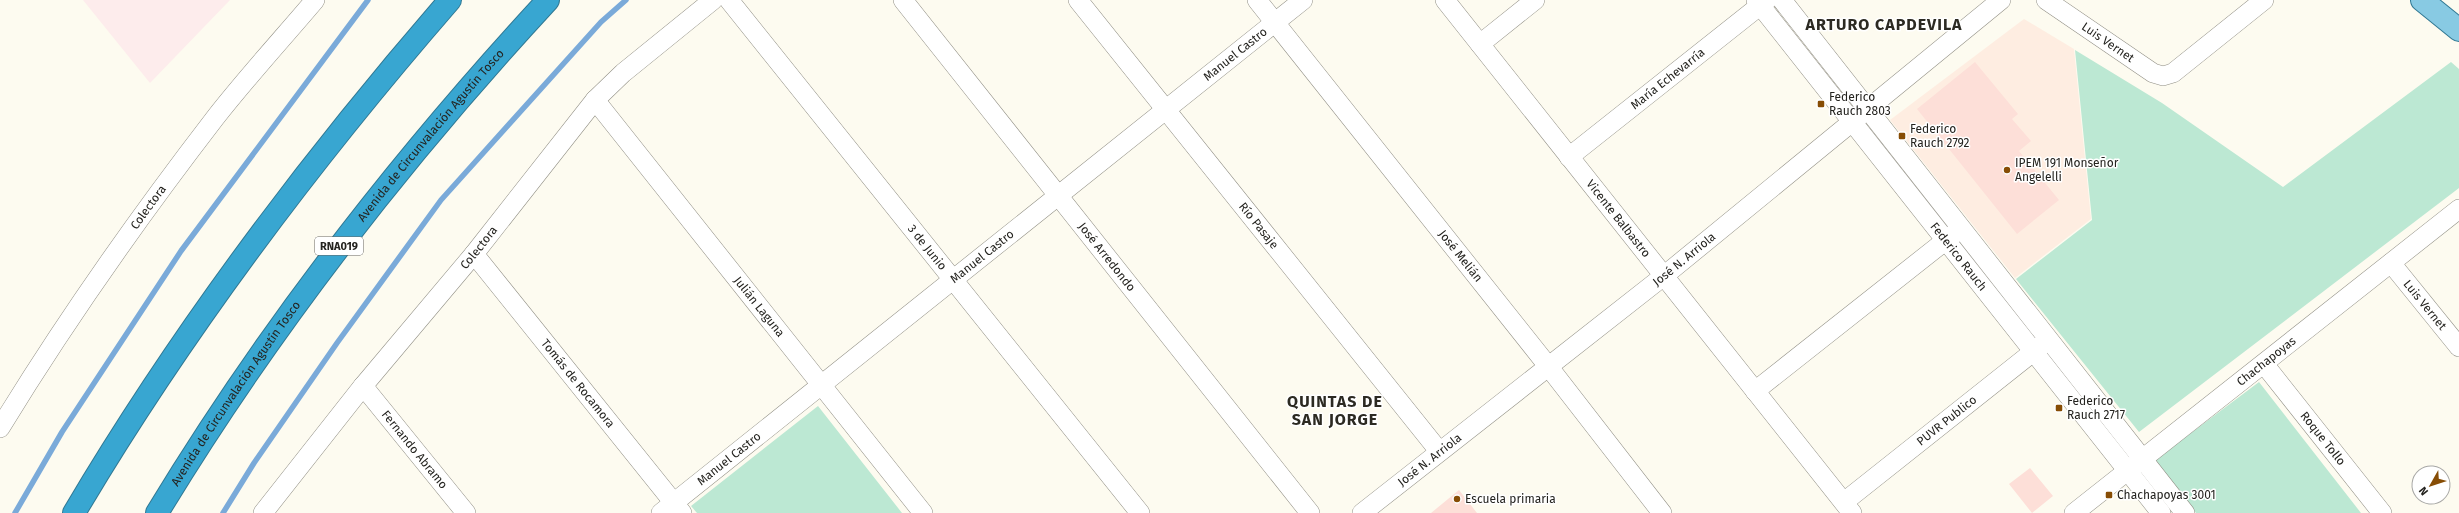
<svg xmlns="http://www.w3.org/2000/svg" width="2459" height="513" font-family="'Fira Sans',sans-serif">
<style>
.industrial{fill:#fdecec}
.education{fill:#feede1}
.green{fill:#bce8d3}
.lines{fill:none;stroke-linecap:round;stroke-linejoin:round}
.stream{stroke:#7aaad9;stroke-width:5.5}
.building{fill:#fddfd8}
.minor-casing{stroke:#918f85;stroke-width:20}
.major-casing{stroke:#317893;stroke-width:24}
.highway-casing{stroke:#317893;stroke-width:24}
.minor{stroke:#fff;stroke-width:19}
.major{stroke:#88cae3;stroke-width:22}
.highway{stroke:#38a6d1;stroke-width:22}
.poi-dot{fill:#874d05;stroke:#fff;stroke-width:1.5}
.labels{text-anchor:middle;stroke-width:3;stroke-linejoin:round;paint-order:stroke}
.shield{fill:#fff;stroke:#666562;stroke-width:1}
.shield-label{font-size:11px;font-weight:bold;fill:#24231f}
.street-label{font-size:12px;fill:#24231f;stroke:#fff}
.poi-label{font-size:12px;fill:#24231f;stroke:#fff;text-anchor:start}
.district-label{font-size:16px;font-weight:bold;letter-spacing:1px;fill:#2c2a22;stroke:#fff}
</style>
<rect width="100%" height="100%" fill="#fdfbf0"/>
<!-- industrial -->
<path class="industrial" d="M83,0H230L150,83Z"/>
<!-- education -->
<path class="education" d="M2024,19L2074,49L2091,219L2015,278L1890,120Z"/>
<!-- green -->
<path class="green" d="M2075,50L2162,103L2283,187L2451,62L2459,69V188L2139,432L2016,279L2092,220Z
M2259,382L2361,513H2196L2155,460Z
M818,406L902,513H697L691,506Z"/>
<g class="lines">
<!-- stream -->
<path class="stream" d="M15,513L62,432L181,251L368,0
M223,513L254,463L337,343L441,200L601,22L626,0"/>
</g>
<!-- building -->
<path class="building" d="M1975,62L2018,114L2012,119L2031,141L2019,151L2059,200L2017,234L1917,109Z
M2030,468L2053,496L2032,513L2009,484Z
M1459,490L1477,513H1431Z"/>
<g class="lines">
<!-- minor casing -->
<g class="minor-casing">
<g id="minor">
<path id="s1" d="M729,0L1140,513"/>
<path id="s2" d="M903,0L1310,513"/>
<path id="s3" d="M1078,0L1439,451"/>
<path id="s4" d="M1257,0L1548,366L1662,513"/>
<path id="s5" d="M1445,0L1852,513"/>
<path id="s6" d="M1756,0L2161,513"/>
<path d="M1782,0L2185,513"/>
<path id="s7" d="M2046,0L2153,73L2163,76L2173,73L2264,0"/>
<path d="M1480,44L1535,0"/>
<path id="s8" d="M595,100L923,513"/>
<path id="s9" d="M1569,157L1767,0"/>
<path id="s10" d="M474,254L682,513"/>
<path id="s11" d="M2391,263L2459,347"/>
<path id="s12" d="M2264,364L2382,513"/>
<path id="s13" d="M363,386L466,513"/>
<path d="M1755,391L1955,233"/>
<path id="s14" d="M0,428C66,320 138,218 215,118C247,77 282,39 315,0"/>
<path id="s15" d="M1844,502L2043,344"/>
<path id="s16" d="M263,513L363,386L474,254L595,100L623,73L713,0"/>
<path id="s17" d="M661,513L1303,0"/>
<path id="s18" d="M1362,513L1665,275L2001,0"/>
<path id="s19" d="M2074,513L2459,209"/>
</g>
</g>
<!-- major casing -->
<g class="major-casing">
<path id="major" d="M2422,0L2459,30"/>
</g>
<!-- highway casing -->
<g class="highway-casing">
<g id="highway">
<path d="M74,513C183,329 310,161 450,0"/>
<path id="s20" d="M157,513C269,328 401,159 548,0"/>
</g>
</g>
<!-- minor -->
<use href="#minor" class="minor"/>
<!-- major -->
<use href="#major" class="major"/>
<!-- highway -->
<use href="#highway" class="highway"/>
</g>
<!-- markers -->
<g class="poi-dot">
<rect x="1817" y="100" width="8" height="8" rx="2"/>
<rect x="1898" y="132" width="8" height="8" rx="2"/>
<circle cx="2007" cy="170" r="4"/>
<rect x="2055" y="404" width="8" height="8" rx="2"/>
<rect x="2105" y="491" width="8" height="8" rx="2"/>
<circle cx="1457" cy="499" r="4"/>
</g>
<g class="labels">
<!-- shield labels -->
<rect class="shield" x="315" y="237" width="48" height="18" rx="3"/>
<g class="shield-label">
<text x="339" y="250">RNA019</text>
</g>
<!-- street labels -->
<g class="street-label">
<text dy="4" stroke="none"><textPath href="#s7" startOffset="75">Luis Vernet</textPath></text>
<text dy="4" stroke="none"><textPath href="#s17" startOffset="735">Manuel Castro</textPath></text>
<text dy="4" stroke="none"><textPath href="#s9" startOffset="126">María Echevarría</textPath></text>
<text dy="4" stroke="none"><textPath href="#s20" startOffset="467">Avenida de Circunvalación Agustín Tosco</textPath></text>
<text dy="4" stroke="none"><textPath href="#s14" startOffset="266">Colectora</textPath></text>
<text dy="4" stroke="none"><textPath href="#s5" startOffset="279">Vicente Balbastro</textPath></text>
<text dy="4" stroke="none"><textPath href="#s3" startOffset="289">Río Pasaje</textPath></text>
<text dy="4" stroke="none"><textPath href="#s16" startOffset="342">Colectora</textPath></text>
<text dy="4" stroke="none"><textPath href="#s1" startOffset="317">3 de Junio</textPath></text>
<text dy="4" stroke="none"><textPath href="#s4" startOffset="327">José Melián</textPath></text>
<text dy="4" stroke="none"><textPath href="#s17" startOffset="411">Manuel Castro</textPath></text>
<text dy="4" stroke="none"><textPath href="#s6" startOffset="327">Federico Rauch</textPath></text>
<text dy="4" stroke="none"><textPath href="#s2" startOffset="328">José Arredondo</textPath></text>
<text dy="4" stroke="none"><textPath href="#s18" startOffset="410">José N. Arriola</textPath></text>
<text dy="4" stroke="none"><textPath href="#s11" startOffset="54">Luis Vernet</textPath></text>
<text dy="4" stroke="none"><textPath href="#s8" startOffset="264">Julián Laguna</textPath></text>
<text dy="4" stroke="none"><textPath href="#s19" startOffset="245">Chachapoyas</textPath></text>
<text dy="4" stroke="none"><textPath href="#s10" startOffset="166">Tomás de Rocamora</textPath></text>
<text dy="4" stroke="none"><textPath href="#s20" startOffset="143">Avenida de Circunvalación Agustín Tosco</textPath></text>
<text dy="4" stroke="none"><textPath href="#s15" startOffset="131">PUVR Publico</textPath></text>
<text dy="4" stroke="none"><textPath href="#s12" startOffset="95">Roque Tollo</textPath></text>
<text dy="4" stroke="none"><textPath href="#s13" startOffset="82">Fernando Abramo</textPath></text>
<text dy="4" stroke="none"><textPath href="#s17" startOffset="87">Manuel Castro</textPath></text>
<text dy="4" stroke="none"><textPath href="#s18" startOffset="86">José N. Arriola</textPath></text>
</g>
<!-- poi labels -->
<g class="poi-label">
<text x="1829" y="101">Federico<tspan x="1829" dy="14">Rauch 2803</tspan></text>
<text x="1910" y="133">Federico<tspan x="1910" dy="14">Rauch 2792</tspan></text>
<text x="2015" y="167">IPEM 191 Monseñor<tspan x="2015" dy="14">Angelelli</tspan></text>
<text x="2067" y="405">Federico<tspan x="2067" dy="14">Rauch 2717</tspan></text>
<text x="2117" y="499">Chachapoyas 3001</text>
<text x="1465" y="503">Escuela primaria</text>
</g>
<!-- district labels -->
<g class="district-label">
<text x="1884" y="30">ARTURO CAPDEVILA</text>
<text x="1335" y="407">QUINTAS DE<tspan x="1335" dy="18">SAN JORGE</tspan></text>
</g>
</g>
<!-- north arrow -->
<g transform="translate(2431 485) rotate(231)"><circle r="19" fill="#ffffff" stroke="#a7a7a5"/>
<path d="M0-3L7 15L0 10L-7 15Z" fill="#874d05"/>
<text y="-6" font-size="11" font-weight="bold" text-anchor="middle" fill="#24231f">N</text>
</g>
</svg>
